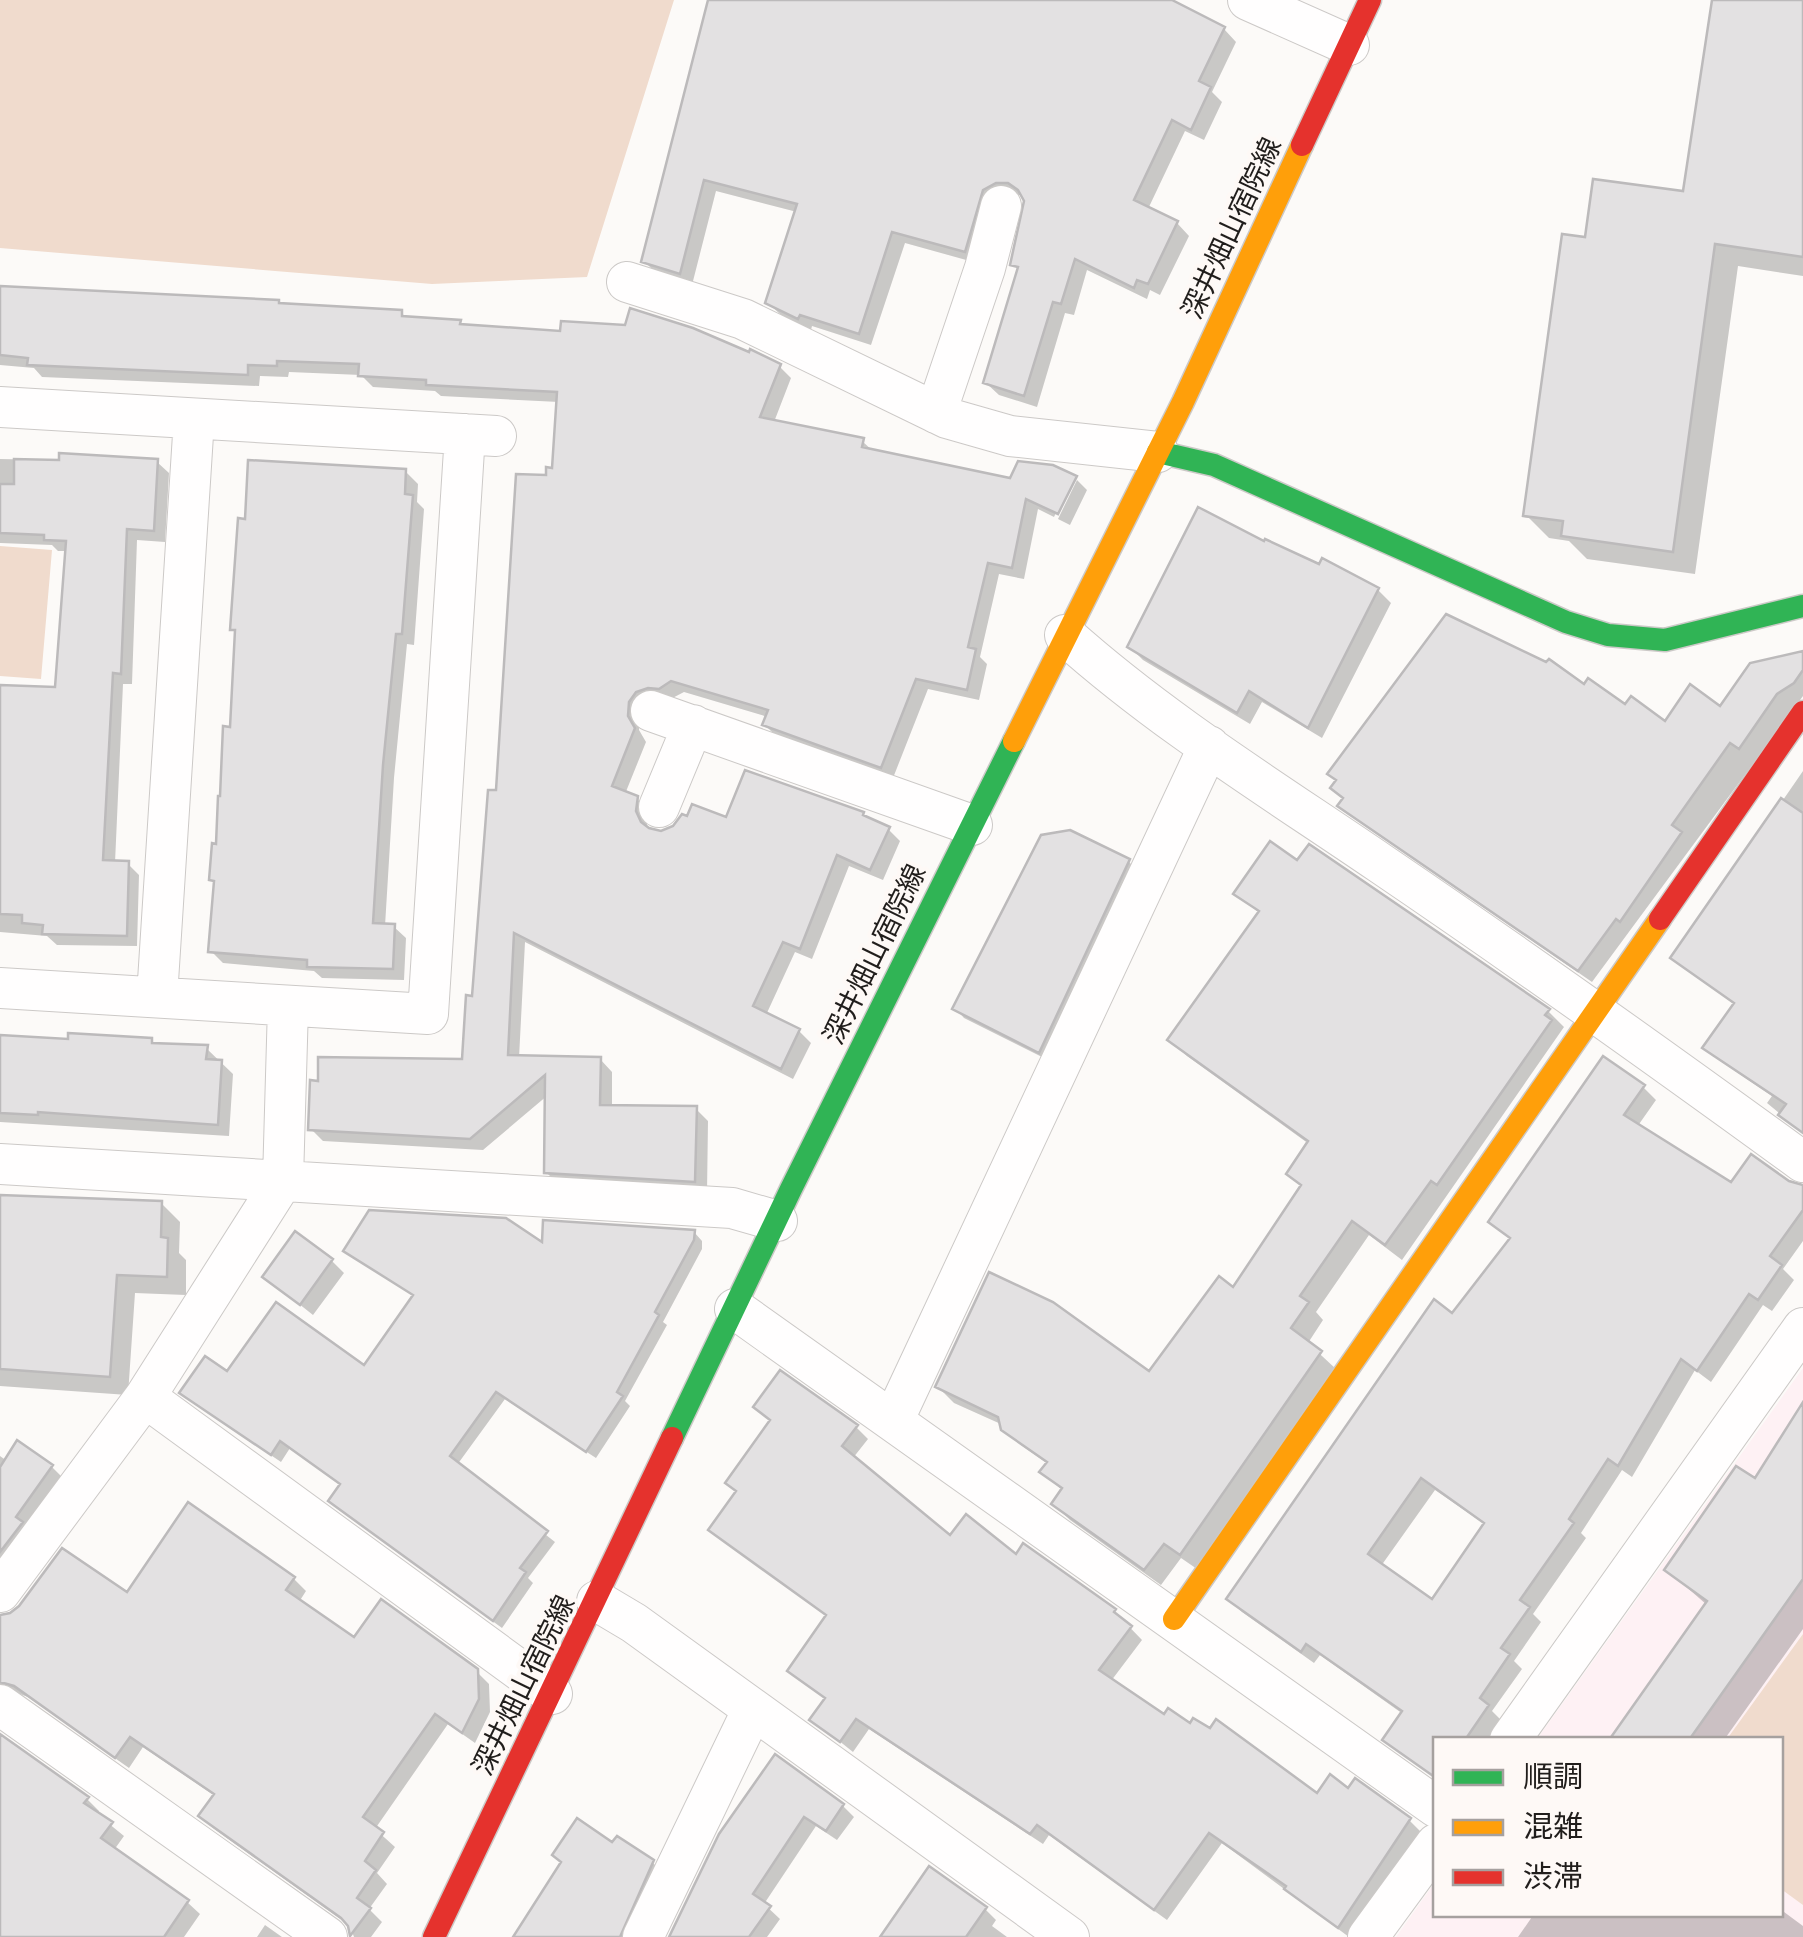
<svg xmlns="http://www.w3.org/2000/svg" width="1803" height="1937" font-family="'Source Sans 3','Noto Sans JP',sans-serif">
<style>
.industrial{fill:#fef1f4}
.green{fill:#f0dbcd}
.shadow{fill:#0003;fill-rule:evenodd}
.building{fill:#e3e1e2;stroke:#bcbabb;stroke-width:2.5;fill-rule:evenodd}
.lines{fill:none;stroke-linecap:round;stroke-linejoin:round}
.street-casing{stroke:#ccc9c7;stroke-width:42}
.fast-casing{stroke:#ccc9c7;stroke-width:25}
.slow-casing{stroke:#ccc9c7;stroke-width:25}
.jam-casing{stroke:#ccc9c7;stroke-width:25}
.street{stroke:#fffefe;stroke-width:40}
.fast{stroke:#30b455;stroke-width:22}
.slow{stroke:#ff9f0a;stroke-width:22}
.jam{stroke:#e5322d;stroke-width:22}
.labels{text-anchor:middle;stroke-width:8;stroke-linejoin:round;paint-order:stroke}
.street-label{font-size:28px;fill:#211e1c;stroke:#fef9f6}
</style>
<rect width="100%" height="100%" fill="#fcfaf8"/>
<!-- industrial -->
<path class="industrial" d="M1803,1368V1937H1396L1435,1882L1436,1914H1780V1740L1537,1739Z"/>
<!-- green -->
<path class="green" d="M0,0H674L587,277L432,284L0,248Z
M0,546L52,550L41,679L0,676Z
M1803,1634V1905L1781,1889L1780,1740L1727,1739Z"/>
<!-- shadow -->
<path class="shadow" d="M710,0H1163L1224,29L1236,42L1212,92L1222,102L1204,140L1185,131L1148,209L1177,223L1189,236L1160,295L1150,290L1147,299L1087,270L1074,315L1065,313L1037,407L999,395L986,383L1019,270L1013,264L1027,200L1023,195H1009L977,263L905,243L871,345L812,326L811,330L781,315L768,303L797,212L716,191L692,285L657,274L644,261Z
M1712,0H1803V276L1738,266L1695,574L1587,559L1569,541L1549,538L1526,515L1587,240L1685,194Z
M0,288L401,312L407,319L459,322L465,327L779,366L791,378L774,422L862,441L874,452L1012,480L1053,467L1076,479H1072L1054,517L1038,509L1024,579L999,574L980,657L987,664L979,700L928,689L893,778L777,737L765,725L768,717L684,692L640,715L639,730L646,742L625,794L636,798L649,811L647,825L650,831L661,833L728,821L862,814L888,829L900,841L883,880L849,866L812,959L795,952L766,1015L799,1031L811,1043L793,1079L525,942L519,1058L600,1059L612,1072V1107L696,1109L708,1121L707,1193L558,1184L546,1172L548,1095L483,1150L323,1141L311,1129L465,1062L498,792L549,478L555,470L559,402L441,396L435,391L373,387L361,375L289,372L288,377L260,376L259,386L42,377L34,368L0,365Z
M0,459L157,462L169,473L165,542L137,540L132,684H123L115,863L128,864L139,875L137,946L57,945L47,936L0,932V688L57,690L67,551H58L52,545L0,543Z
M405,471L418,484L417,502L424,509L414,645L407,644L394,778L385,926H393L406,938L404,980L322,978L314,971L223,963L211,951L216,884L211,880L232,729L237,633L233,629Z
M1077,480L1087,490L1070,525L1058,519Z
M1265,545L1378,590L1391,603L1322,738L1262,702L1250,724L1143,660L1130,647Z
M1803,662V696L1592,982L1354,818L1341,805L1584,688L1666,724L1720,709Z
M1803,771V1133L1767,1103L1772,1096L1719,1060L1706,1047L1735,1005L1674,958Z
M1128,861L1137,870L1048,1060L964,1018L956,1009Z
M1237,893L1548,1011L1564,1027L1402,1260L1369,1235L1316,1312L1323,1320L1308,1343L1336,1369L1197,1569L1181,1558L1161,1585L1070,1520L1054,1504L1063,1491L1042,1472L1048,1464L1021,1445L1003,1425L954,1403L938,1387L1150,1375L1234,1290L1303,1188L1289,1174L1309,1144L1187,1056L1171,1040L1260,914Z
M0,1038L151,1040L157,1046L206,1048L233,1074L229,1136L0,1122Z
M1643,1087L1656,1100L1637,1127L1732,1185L1803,1188V1241L1783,1269L1794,1280L1772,1311L1763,1305L1711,1382L1695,1370L1632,1477L1622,1470L1581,1533L1586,1538L1533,1614L1541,1622L1514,1661L1522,1669L1492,1711L1501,1720L1487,1740H1436V1779L1385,1739L1403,1714L1320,1655L1314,1663L1242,1612L1229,1599L1511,1240L1491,1221ZM1435,1490L1486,1525L1432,1603L1381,1566Z
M0,1197L161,1203L180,1222L179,1253L186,1260V1295L135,1293L128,1395L0,1386Z
M694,1232L702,1241V1249L663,1322L667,1325L625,1401L630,1406L596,1458L505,1399L457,1465L555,1542L528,1578L533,1583L502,1628L340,1510L342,1485L290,1448L281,1462L191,1401L228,1375L365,1368L415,1297L346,1251L545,1246Z
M332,1261L344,1273L313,1315L265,1277Z
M1803,1418V1629L1724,1740H1612L1707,1605L1667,1570L1755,1482Z
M856,1427L868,1439L853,1458L950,1538L1017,1557L1114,1611L1142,1640L1111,1681L1164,1718L1318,1796L1349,1792L1409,1820L1421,1832L1349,1937L1222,1843L1167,1920L1049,1835L1043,1844L869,1729L853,1752L813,1720L827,1700L791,1671L828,1617L711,1530Z
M0,1456L7,1461L52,1467L64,1479L0,1581Z
M188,1506L294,1579L306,1591L299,1602L355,1640L476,1671L489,1684L490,1712L475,1743L448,1724L375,1829L395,1847L377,1873L387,1884L369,1909L382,1922L371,1937H354L350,1926L213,1828L201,1816L215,1796L143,1747L129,1768L28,1697L17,1693L0,1698V1617L128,1595Z
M0,1737L87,1799L99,1811L97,1814L124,1836L114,1850L187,1902L200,1914L184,1937H0Z
M843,1806L854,1817L837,1840L816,1826L764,1904L780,1919L767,1937H672L721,1835Z
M613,1846L652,1862L674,1884L648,1937H516Z
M985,1909L996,1920L992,1926L1007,1937H883Z
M1780,1909L1803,1926V1937H1518L1534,1914H1780Z
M265,1925L282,1937H257Z"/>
<!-- building -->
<path class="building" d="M708,0H1172L1225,27L1199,81L1211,87L1191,130L1172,120L1134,200L1178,221L1148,284L1137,280L1134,288L1075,259L1061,304L1053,302L1024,396L983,383L1018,267L1010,265L1024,201L1018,190L1008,183H996L983,190L965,252L892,232L859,334L800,315L798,319L765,303L797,204L704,180L680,274L641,262Z
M1712,0H1803V257L1715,244L1673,552L1561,536L1563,521L1523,516L1562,234L1585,237L1593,179L1683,191Z
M0,286L279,300V303L402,310V316L461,320L460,324L560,331L561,321L625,325L630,308L693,328L749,352L750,349L781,364L760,417L864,438L862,447L1010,478L1018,461L1053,465L1077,476L1058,514L1026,499L1012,568L988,563L968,647L976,649L967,690L916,679L881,768L762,725L768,710L671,681L659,689L648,688L636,692L629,702L628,716L635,728L612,786L638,796L636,811L641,822L649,828L661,831L673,826L682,814L687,816L692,804L726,817L745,770L864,812L863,815L890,827L870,870L837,855L800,949L783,942L753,1006L800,1029L781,1069L514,933L508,1055L601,1057L600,1105L697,1106L695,1182L544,1173L545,1075L470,1139L308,1130L310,1080L318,1081V1057L462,1059L466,995L472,996L488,790H496L516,474L546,475V467L552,468L557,392L426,385V380L358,376L359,364L277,361V366L248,365V375L27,365L28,358L0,355Z
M59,453L158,459L154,531L127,529L121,674L113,673L103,860L129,861L127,936L42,934L43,925L22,923V915L0,914V685L55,687L66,541L44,540V535L0,533V484H14V459L59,460Z
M248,460L406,469L405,494L413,495L402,634H396L383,765L373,923L395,924L393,969L307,967V960L208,952L214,881L209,880L212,843L216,844L218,796H220L223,726L230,727L235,630H230L238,518L245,519Z
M1198,507L1264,541L1265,539L1319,564L1322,558L1379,588L1308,728L1249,691L1237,713L1127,647Z
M1446,614L1546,662L1549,659L1584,684L1588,678L1625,704L1631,696L1665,721L1690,684L1720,706L1750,663L1803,651V670L1794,683L1777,694L1739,749L1730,743L1672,825L1682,832L1620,922L1616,919L1578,971L1337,806L1343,798L1330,788L1336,780L1327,774Z
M1781,798L1803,813V1133L1778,1115L1786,1104L1702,1048L1734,1003L1670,958Z
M1070,830L1130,859L1039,1053L952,1009L1041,835Z
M1270,841L1297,860L1309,844L1550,1009L1545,1015L1552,1020L1437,1185L1431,1181L1385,1245L1352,1221L1300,1296L1309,1302L1291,1328L1322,1351L1180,1555L1164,1544L1144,1570L1051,1504L1062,1488L1039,1472L1047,1462L1001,1430L998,1417L935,1387L989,1272L1053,1302L1149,1371L1219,1276L1233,1287L1301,1185L1286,1174L1308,1141L1167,1040L1259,911L1233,894Z
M68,1033L152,1038V1043L208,1045L206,1059L222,1060L218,1125L38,1112V1115L0,1113V1035L68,1039Z
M1603,1056L1645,1085L1624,1115L1731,1182L1751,1154L1789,1181L1803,1185V1210L1770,1256L1782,1265L1758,1300L1749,1294L1697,1371L1681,1359L1618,1466L1608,1459L1569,1519L1574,1523L1520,1600L1530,1607L1501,1648L1510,1654L1480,1698L1489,1705L1465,1740H1436V1778L1382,1740L1402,1711L1306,1644L1301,1652L1226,1599L1434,1299L1452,1313L1510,1238L1488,1222ZM1421,1478L1484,1523L1432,1599L1368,1554Z
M0,1195L162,1201L161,1237L168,1238L167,1277L117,1275L110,1377L0,1369Z
M369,1210L506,1218L542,1242L543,1220L695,1230L694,1240L655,1312L659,1315L617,1392L623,1396L586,1452L496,1392L450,1456L548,1531L520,1568L526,1572L493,1621L328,1501L340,1484L280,1441L271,1455L179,1393L205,1356L227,1371L276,1302L364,1365L413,1295L343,1251Z
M295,1231L333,1259L300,1305L262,1277Z
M780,1370L858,1425L842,1446L950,1535L966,1514L1016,1554L1023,1543L1116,1609L1114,1612L1132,1626L1099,1670L1164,1714L1168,1708L1190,1723L1193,1718L1210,1728L1216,1719L1317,1793L1330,1774L1348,1788L1355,1778L1411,1818L1338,1928L1284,1889L1286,1886L1209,1833L1154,1910L1037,1825L1030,1834L856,1719L840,1742L809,1720L825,1698L787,1671L826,1615L708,1530L736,1491L725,1483L770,1420L753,1407Z
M1803,1402V1579L1689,1740H1609L1707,1601L1664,1570L1736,1466L1755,1478Z
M17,1440L53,1465L16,1517L23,1522L0,1552V1467Z
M188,1502L295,1577L286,1590L354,1637L381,1599L478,1669L479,1699L462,1733L435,1714L363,1817L384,1832L365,1861L376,1870L357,1898L371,1908L350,1936L348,1926L341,1918L198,1816L214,1794L130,1737L115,1758L14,1686L0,1682V1615L10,1613L19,1606L62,1548L127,1592Z
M0,1734L89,1797L84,1803L113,1822L101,1838L189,1900L164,1937H0Z
M775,1754L844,1804L826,1831L804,1817L753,1894L771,1906L749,1937H669L719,1834Z
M577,1818L612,1842L617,1836L654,1860L620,1937H513L561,1862L552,1855Z
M929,1866L987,1907L966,1937H880Z"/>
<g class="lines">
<!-- street casing -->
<g class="street-casing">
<path id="street" d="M1248,0L1349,45
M627,282L743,319L947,418L1010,436L1158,452
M0,407L496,436
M936,413L985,268L1001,206
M1065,635C1161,721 1273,790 1380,863C1523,960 1663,1060 1803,1162
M651,711L972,825
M659,807L693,725
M0,988L428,1014L465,434
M157,997L194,419
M0,1164L732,1208L777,1221
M735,1309L1436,1807
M145,1397L552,1694
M893,1421L1209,746
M0,1592L145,1397L283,1180L288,1006
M597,1601L634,1623L1069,1937
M0,1705L327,1937
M1510,1740L1803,1328
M643,1937L753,1709
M1368,1937L1436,1844"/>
</g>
<!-- fast casing -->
<g class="fast-casing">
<path id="fast" d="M1158,452L1214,465L1566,622L1608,635L1665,640L1803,606
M672,1438L791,1189L1014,741"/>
</g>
<!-- slow casing -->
<g class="slow-casing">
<path id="slow" d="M1014,741L1183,402L1302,145
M1174,1619L1660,919"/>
</g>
<!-- jam casing -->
<g class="jam-casing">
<path id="jam" d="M1302,145L1370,0
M1660,919L1803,712
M434,1937L672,1438"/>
</g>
<!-- street -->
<use href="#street" class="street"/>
<!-- fast -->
<use href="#fast" class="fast"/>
<!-- slow -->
<use href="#slow" class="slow"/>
<!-- jam -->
<use href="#jam" class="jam"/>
</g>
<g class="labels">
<!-- street labels -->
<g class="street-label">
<text transform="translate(1231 228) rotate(-65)" y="10">深井畑山宿院線</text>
<text transform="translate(874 954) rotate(-64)" y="10">深井畑山宿院線</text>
<text transform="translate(523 1685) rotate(-64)" y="10">深井畑山宿院線</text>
</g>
</g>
<!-- legend -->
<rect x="1433" y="1737" width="350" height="180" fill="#fef9f6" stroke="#a6a19f" stroke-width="2.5"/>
<rect x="1453" y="1770" width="50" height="15" fill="#30b455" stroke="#a6a19f" stroke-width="2.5"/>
<text x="1523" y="1787" font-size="30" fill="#211e1c">順調</text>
<rect x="1453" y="1820" width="50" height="15" fill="#ff9f0a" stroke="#a6a19f" stroke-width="2.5"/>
<text x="1523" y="1837" font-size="30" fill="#211e1c">混雑</text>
<rect x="1453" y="1870" width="50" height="15" fill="#e5322d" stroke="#a6a19f" stroke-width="2.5"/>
<text x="1523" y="1887" font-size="30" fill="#211e1c">渋滞</text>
</svg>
